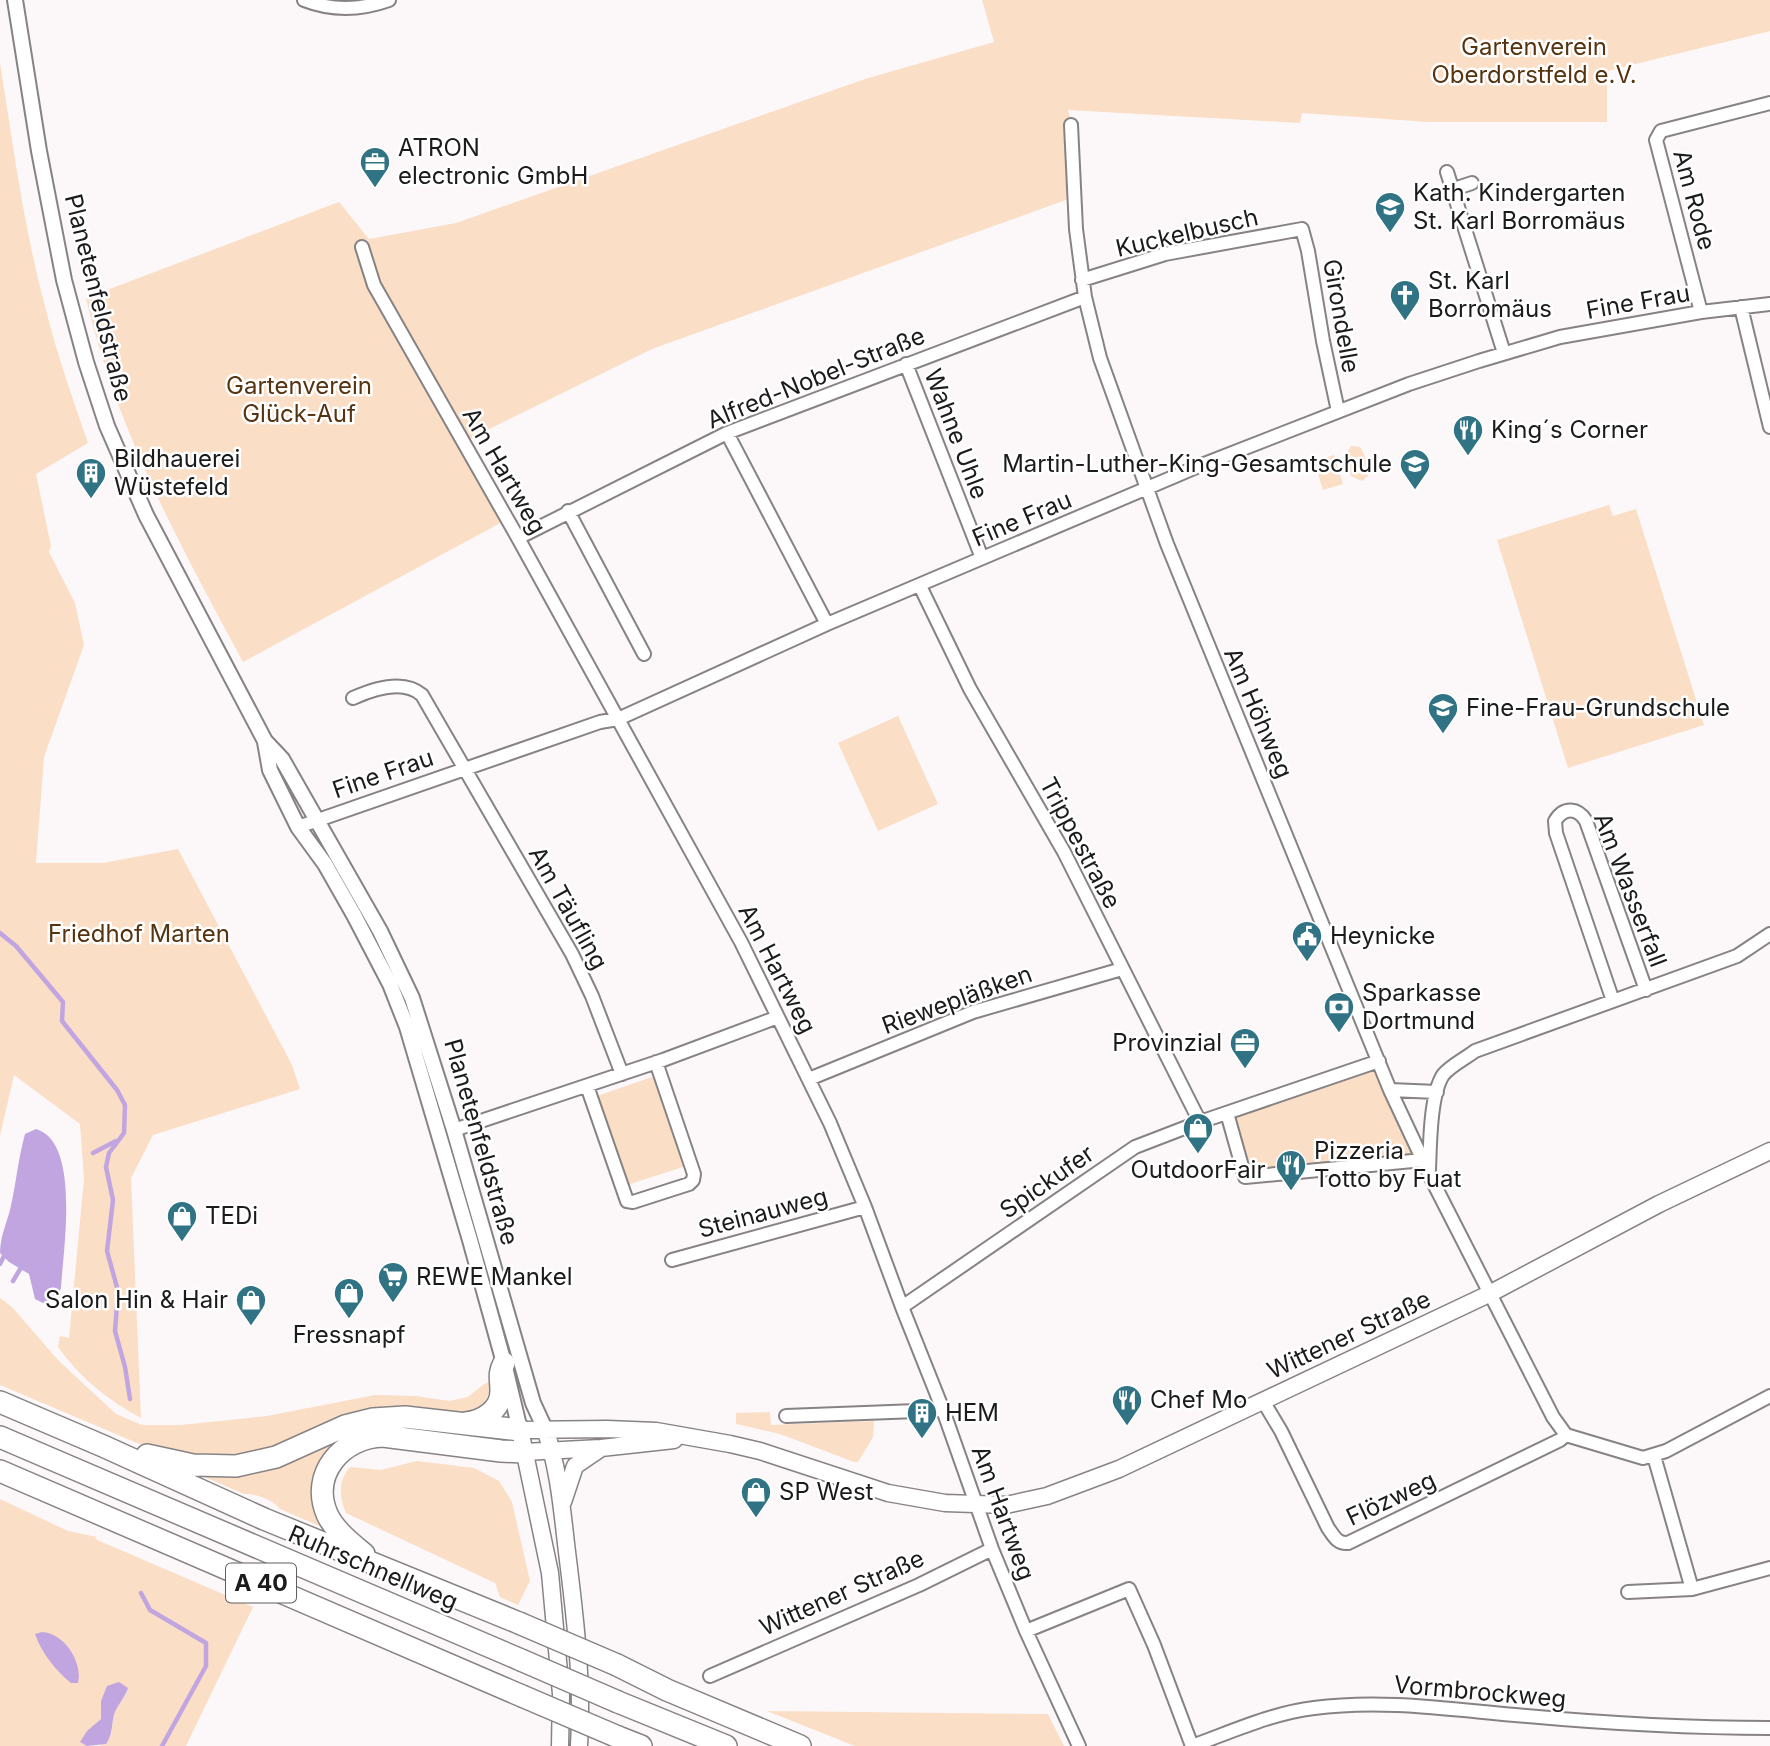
<svg xmlns="http://www.w3.org/2000/svg" width="1770" height="1746" font-family="Inter,sans-serif">
<style>
.green{fill:#fadec5}
.water{fill:#c0a5e0}
.lines{fill:none;stroke-linecap:round;stroke-linejoin:round}
.stream{stroke:#c0a5e0;stroke-width:4.5}
.minor-casing{stroke:#878384;stroke-width:16}
.tertiary-casing{stroke:#878384;stroke-width:18}
.secondary-casing{stroke:#878384;stroke-width:19}
.motorway-casing{stroke:#878384;stroke-width:24}
.minor{stroke:#fff;stroke-width:12}
.tertiary{stroke:#fff;stroke-width:14}
.secondary{stroke:#fff;stroke-width:16}
.motorway{stroke:#fff;stroke-width:21}
.motorway-bridge-casing{stroke:#878384;stroke-width:24;stroke-linecap:butt}
.motorway-bridge{stroke:#fff;stroke-width:21}
.labels{text-anchor:middle;stroke-width:5;stroke-linejoin:round;paint-order:stroke}
.shield{fill:#fff;stroke:#605f5f;stroke-width:2}
.shield-label{font-size:23px;font-weight:bold;fill:#1c1b1b}
.park-label{font-size:24px;fill:#573410;stroke:#fff}
.poi-label{font-size:24px;fill:#1c1b1b;stroke:#fff;text-anchor:start}
.street-label{font-size:24px;fill:#1c1b1b;stroke:#fff}
</style>
<rect width="100%" height="100%" fill="#fcf8f9"/>
<!-- green -->
<path class="green" d="M982,0H1770V31L1607,71V122H1428L1302,113L1300,123L1068,110L1071,120L1074,197L652,349L465,441L504,521L243,662C179,543 117,431 86,298L339,202L369,239L456,223L865,79L994,42Z
M0,63C13,145 24,229 46,310C57,355 73,399 88,443L36,474L51,546L49,552L75,603L84,645L44,757L36,863H103L178,849L292,1065L300,1089L153,1135L131,1178L141,1418C109,1401 79,1377 58,1347L60,1336L69,1338L84,1179L80,1124L14,1075L0,1136Z
M1351,446L1360,447C1365,454 1369,467 1368,476L1362,481L1351,476L1345,455Z
M1334,455L1343,484L1323,490L1314,461Z
M1609,505L1613,516L1636,509L1704,725L1568,768L1497,540Z
M898,716L938,804L878,831L838,743Z
M1379,1061L1423,1160L1245,1177L1227,1113Z
M655,1076L686,1166L627,1185L597,1096Z
M0,1298L12,1307L58,1360L116,1414L142,1425H181L267,1416L375,1395L416,1396L449,1401L468,1397L484,1384L490,1382L492,1387L479,1414L416,1411L263,1453L211,1459L161,1451L137,1443L0,1385Z
M770,1412L771,1425L874,1421L873,1437L858,1462H854L780,1434L736,1424V1413Z
M349,1430L325,1458L329,1530L280,1509C272,1499 256,1494 244,1494L193,1472Z
M417,1461L474,1468L499,1481L512,1502L530,1581L518,1605L500,1597L495,1583L346,1513C339,1497 338,1481 350,1467L381,1470Z
M0,1499L68,1531L97,1537L95,1539L253,1607L186,1746H99C117,1740 109,1726 115,1713C118,1703 124,1701 128,1688L101,1701V1719L81,1742L87,1746H0Z
M767,1711L1048,1714L1064,1746H855Z"/>
<!-- water -->
<path class="water" d="M36,1129C81,1142 63,1251 61,1288L58,1297L52,1302L43,1303L35,1299L29,1274L9,1262L0,1253C0,1237 6,1225 10,1210C16,1185 18,1159 25,1134Z
M42,1632C64,1633 83,1662 78,1683H71C56,1671 41,1652 35,1634Z
M119,1682L128,1688C125,1698 116,1707 114,1715C111,1727 113,1734 106,1744L87,1746L80,1742L87,1731L101,1719V1701L107,1686Z"/>
<g class="lines">
<!-- stream -->
<path class="stream" d="M0,933L16,946L63,1002L62,1021L117,1090L125,1105L124,1133L109,1153L106,1167L113,1200L107,1251L118,1291L115,1331L125,1367L130,1399
M93,1153L116,1141
M0,1264L6,1252
M13,1281L22,1266
M141,1593L150,1610L206,1643V1666L162,1746"/>
<!-- minor casing -->
<g class="minor-casing">
<path id="minor" d="M304,0C332,11 361,10 389,0
M1071,125L1076,229L1085,297L1100,358L1167,544L1390,1090L1434,1184L1553,1417L1566,1435L1643,1458L1666,1451L1770,1396
M1447,172L1504,353
M1454,189L1472,183
M362,247L374,285L518,538L741,942L830,1123L865,1207L902,1307L943,1410L992,1549L1026,1631L1079,1746
M1082,280L1165,254L1302,229L1308,251L1323,341L1338,411
M1741,307L1770,427
M1701,312L1656,140L1661,131L1770,103
M906,364L982,558
M727,433L827,624
M568,511L644,654
M518,538L727,433L1085,297
M920,586L970,689L1064,852L1200,1122
M353,698C373,689 404,679 422,695L572,954L592,996L622,1074
M298,827L600,722L618,719L827,624L1199,466L1409,384L1479,361L1560,337L1701,312L1770,304
M1613,1001L1556,833L1555,821C1564,806 1578,808 1586,821L1646,990
M809,1079L973,1012L1122,969
M587,1086L627,1201L633,1202L689,1184L693,1180L694,1174L656,1062
M1390,1090L1437,1092
M1227,1113L1245,1177L1423,1160
M454,1130L663,1060L778,1017
M1429,1170C1430,1146 1430,1095 1443,1075C1450,1066 1466,1058 1475,1051L1737,956L1770,934
M672,1260L865,1207
M902,1307L1135,1147L1200,1122L1379,1061
M1263,1401L1281,1431L1328,1528C1334,1536 1337,1544 1348,1543L1560,1440L1566,1435
M786,1416L943,1410
M1654,1456L1692,1589
M1628,1592L1692,1589L1770,1568
M1026,1631L1129,1589L1154,1645L1192,1746
M710,1676L919,1585L992,1549
M1192,1746C1231,1732 1272,1713 1314,1708C1380,1699 1448,1709 1515,1715C1600,1723 1684,1728 1770,1728"/>
</g>
<!-- tertiary casing -->
<g class="tertiary-casing">
<path id="tertiary" d="M15,0L39,151L64,280L86,362L107,426L146,515L265,741L282,759L380,931L412,998L454,1130L533,1403L545,1429
M265,742L270,770L298,827L325,864L354,915L390,984L407,1027L470,1240L504,1363L520,1430"/>
</g>
<!-- secondary casing -->
<g class="secondary-casing">
<path id="secondary" d="M545,1429C559,1469 562,1510 567,1552C575,1616 583,1681 579,1746
M524,1452L601,1448L674,1440
M563,1502L575,1466L600,1449
M560,1746L561,1694L550,1573L520,1430L607,1429L656,1431L730,1444L760,1451L888,1493L945,1503L1006,1505L1047,1496L1119,1469L1491,1293L1659,1204L1770,1151"/>
</g>
<!-- motorway casing -->
<g class="motorway-casing">
<path id="motorway" d="M0,1402L103,1446L264,1519L519,1623
M466,1423C483,1421 501,1410 501,1391C501,1379 498,1374 504,1363
M0,1437L521,1660
M147,1455L193,1465L236,1466L276,1457L345,1426L373,1419L405,1417L520,1430
M0,1471L522,1696
M364,1554C351,1543 334,1530 327,1514C310,1474 342,1437 383,1436L501,1451L524,1452
M617,1665L667,1690L800,1746
M618,1702L726,1746
M618,1737L641,1746"/>
</g>
<!-- minor -->
<use href="#minor" class="minor"/>
<!-- tertiary -->
<use href="#tertiary" class="tertiary"/>
<!-- secondary -->
<use href="#secondary" class="secondary"/>
<!-- motorway -->
<use href="#motorway" class="motorway"/>
<!-- motorway-bridge casing -->
<g class="motorway-bridge-casing">
<path id="motorway-bridge" d="M519,1623L617,1665
M521,1660L618,1702
M522,1696L618,1737"/>
</g>
<!-- motorway-bridge -->
<use href="#motorway-bridge" class="motorway-bridge"/>
</g>
<!-- icons -->
<defs>
<g id="office-pin" transform="scale(1.575)"><path d="M0 17L-7.5 6A9.5 9.5 0 1 1 7.5 6Z" fill="#307384" stroke="#fff"/><path d="M-6-3h4V-5.5h4V-3h4V5H-6ZM-1-4.5V-3h2v-1.5ZM-6 0V1H6V0Z" fill="#fff"/></g>
<g id="school-pin" transform="scale(1.575)"><path d="M0 17L-7.5 6A9.5 9.5 0 1 1 7.5 6Z" fill="#307384" stroke="#fff"/><path d="M0-5L7-2L0 1L-7-2ZM-4 1L0 2.5L4 1V4Q0 6-4 4Z" fill="#fff"/></g>
<g id="church-pin" transform="scale(1.575)"><path d="M0 17L-7.5 6A9.5 9.5 0 1 1 7.5 6Z" fill="#307384" stroke="#fff"/><path d="M-1.2-6h2.4v3.5h3.3v2.4h-3.3V6h-2.4V-.1h-3.3v-2.4h3.3Z" fill="#fff"/></g>
<g id="restaurant-pin" transform="scale(1.575)"><path d="M0 17L-7.5 6A9.5 9.5 0 1 1 7.5 6Z" fill="#307384" stroke="#fff"/><path d="M-5-6h1v4h1v-4h1v4h1v-4h1v5L-1.5 .5V6h-2V.5L-5-1ZM5-6V6H3V1.5H1.5Q1.5-4 5-6Z" fill="#fff"/></g>
<g id="building-pin" transform="scale(1.575)"><path d="M0 17L-7.5 6A9.5 9.5 0 1 1 7.5 6Z" fill="#307384" stroke="#fff"/><path d="M-4-6H4V6H1V3H-1V6H-4ZM-2.5-4.3h1.7v1.8h-1.7ZM.8-4.3h1.7v1.8H.8ZM-2.5-1h1.7V.8h-1.7ZM.8-1h1.7V.8H.8Z" fill="#fff"/></g>
<g id="civic-pin" transform="scale(1.575)"><path d="M0 17L-7.5 6A9.5 9.5 0 1 1 7.5 6Z" fill="#307384" stroke="#fff"/><path d="M-.6-6.5H3V-4.5H.6V-3L4-1V1h2V6H-6V1h2V-1L-.6-3ZM-1.2 2.5V6h2.4V2.5Z" fill="#fff"/></g>
<g id="bank-pin" transform="scale(1.575)"><path d="M0 17L-7.5 6A9.5 9.5 0 1 1 7.5 6Z" fill="#307384" stroke="#fff"/><path d="M-6-4H6V4H-6ZM0-2.3a2.3 2.3 0 1 0 0 4.6a2.3 2.3 0 1 0 0-4.6Z" fill="#fff"/></g>
<g id="shop-pin" transform="scale(1.575)"><path d="M0 17L-7.5 6A9.5 9.5 0 1 1 7.5 6Z" fill="#307384" stroke="#fff"/><path d="M-5-2.5h2.3a2.7 3.5 0 0 1 5.4 0H5L5.5 6h-11ZM-1.5-2.5h3a1.5 2.3 0 0 0-3 0Z" fill="#fff"/></g>
<g id="supermarket-pin" transform="scale(1.575)"><path d="M0 17L-7.5 6A9.5 9.5 0 1 1 7.5 6Z" fill="#307384" stroke="#fff"/><path d="M-6-5.5h2.5l.6 2H6L4.5 2H-2.5L-4.4-4H-6ZM-1.5 3.2a1.3 1.3 0 1 0 .1 0ZM3 3.2a1.3 1.3 0 1 0 .1 0Z" fill="#fff"/></g>
</defs>
<g fill-rule="evenodd">
<use href="#office-pin" x="375" y="162"/>
<use href="#school-pin" x="1390" y="207"/>
<use href="#church-pin" x="1405" y="295"/>
<use href="#restaurant-pin" x="1468" y="430"/>
<use href="#school-pin" x="1415" y="464"/>
<use href="#building-pin" x="91" y="473"/>
<use href="#school-pin" x="1443" y="708"/>
<use href="#civic-pin" x="1307" y="936"/>
<use href="#bank-pin" x="1339" y="1007"/>
<use href="#office-pin" x="1245" y="1043"/>
<use href="#shop-pin" x="1198" y="1128"/>
<use href="#restaurant-pin" x="1291" y="1165"/>
<use href="#shop-pin" x="182" y="1216"/>
<use href="#supermarket-pin" x="393" y="1277"/>
<use href="#shop-pin" x="349" y="1293"/>
<use href="#shop-pin" x="251" y="1300"/>
<use href="#restaurant-pin" x="1127" y="1400"/>
<use href="#building-pin" x="922" y="1413"/>
<use href="#shop-pin" x="756" y="1492"/>
</g>
<g class="labels">
<!-- shield labels -->
<rect class="shield" x="226" y="1563.5" width="70" height="39" rx="5"/>
<g class="shield-label">
<text x="261" y="1591">A 40</text>
</g>
<!-- park labels -->
<g class="park-label">
<text x="1534" y="55">Gartenverein<tspan x="1534" dy="28">Oberdorstfeld e.V.</tspan></text>
<text x="299" y="394">Gartenverein<tspan x="299" dy="28">Glück-Auf</tspan></text>
<text x="139" y="942">Friedhof Marten</text>
</g>
<!-- poi labels -->
<g class="poi-label">
<text x="398" y="156">ATRON<tspan x="398" dy="28">electronic GmbH</tspan></text>
<text x="1413" y="201">Kath. Kindergarten<tspan x="1413" dy="28">St. Karl Borromäus</tspan></text>
<text x="1428" y="289">St. Karl<tspan x="1428" dy="28">Borromäus</tspan></text>
<text x="1491" y="438">King´s Corner</text>
<text x="114" y="467">Bildhauerei<tspan x="114" dy="28">Wüstefeld</tspan></text>
<text x="1392" y="472" text-anchor="end">Martin-Luther-King-Gesamtschule</text>
<text x="1466" y="716">Fine-Frau-Grundschule</text>
<text x="1330" y="944">Heynicke</text>
<text x="1362" y="1001">Sparkasse<tspan x="1362" dy="28">Dortmund</tspan></text>
<text x="1222" y="1051" text-anchor="end">Provinzial</text>
<text x="1314" y="1159">Pizzeria<tspan x="1314" dy="28">Totto by Fuat</tspan></text>
<text x="1198" y="1178" text-anchor="middle">OutdoorFair</text>
<text x="205" y="1224">TEDi</text>
<text x="416" y="1285">REWE Mankel</text>
<text x="228" y="1308" text-anchor="end">Salon Hin &amp; Hair</text>
<text x="349" y="1343" text-anchor="middle">Fressnapf</text>
<text x="1150" y="1408">Chef Mo</text>
<text x="945" y="1421">HEM</text>
<text x="779" y="1500">SP West</text>
</g>
<!-- street labels -->
<g class="street-label">
<text transform="translate(1694 200) rotate(75)" y="8">Am Rode</text>
<text transform="translate(1187 233) rotate(-13)" y="8">Kuckelbusch</text>
<text transform="translate(98 298) rotate(76)" y="8">Planetenfeldstraße</text>
<text transform="translate(1638 302) rotate(-10)" y="8">Fine Frau</text>
<text transform="translate(1341 316) rotate(80)" y="8">Girondelle</text>
<text transform="translate(816 378) rotate(-22)" y="8">Alfred-Nobel-Straße</text>
<text transform="translate(956 434) rotate(69)" y="8">Wahne Uhle</text>
<text transform="translate(504 471) rotate(60)" y="8">Am Hartweg</text>
<text transform="translate(1022 519) rotate(-23)" y="8">Fine Frau</text>
<text transform="translate(1258 713) rotate(67)" y="8">Am Höhweg</text>
<text transform="translate(383 774) rotate(-19)" y="8">Fine Frau</text>
<text transform="translate(1080 843) rotate(62)" y="8">Trippestraße</text>
<text transform="translate(1630 890) rotate(69)" y="8">Am Wasserfall</text>
<text transform="translate(568 908) rotate(61)" y="8">Am Täufling</text>
<text transform="translate(777 969) rotate(63)" y="8">Am Hartweg</text>
<text transform="translate(957 1000) rotate(-20)" y="8">Riewepläßken</text>
<text transform="translate(481 1142) rotate(74)" y="8">Planetenfeldstraße</text>
<text transform="translate(1047 1182) rotate(-35)" y="8">Spickufer</text>
<text transform="translate(763 1213) rotate(-15)" y="8">Steinauweg</text>
<text transform="translate(1349 1335) rotate(-25)" y="8">Wittener Straße</text>
<text transform="translate(1391 1499) rotate(-25)" y="8">Flözweg</text>
<text transform="translate(1003 1513) rotate(70)" y="8">Am Hartweg</text>
<text transform="translate(373 1568) rotate(23)" y="8">Ruhrschnellweg</text>
<text transform="translate(842 1593) rotate(-24)" y="8">Wittener Straße</text>
<text transform="translate(1480 1692) rotate(5)" y="8">Vormbrockweg</text>
</g>
</g>
</svg>
